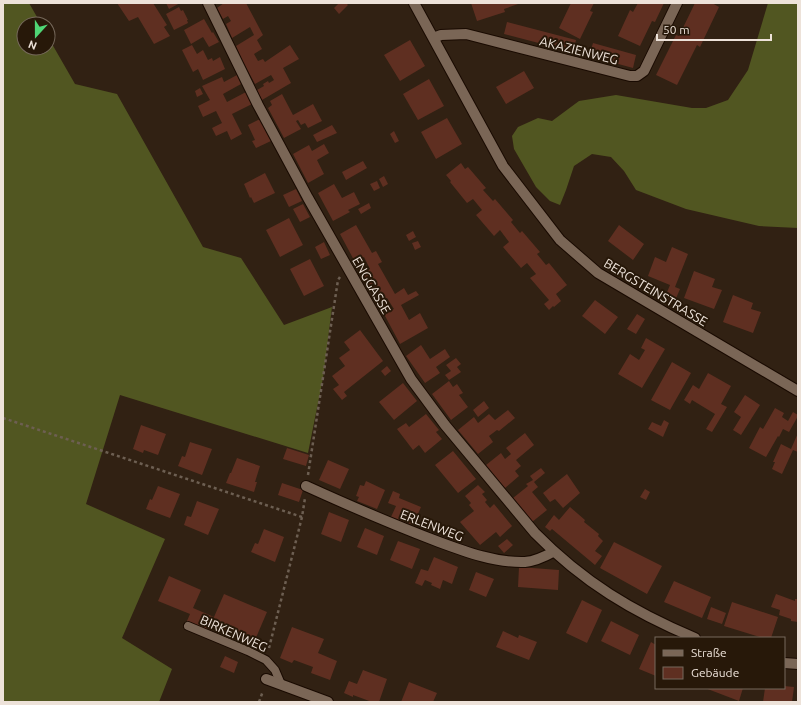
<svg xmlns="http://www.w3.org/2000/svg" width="801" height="705" font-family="Ubuntu,sans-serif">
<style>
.forest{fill:#515621}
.building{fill:#5f2f21}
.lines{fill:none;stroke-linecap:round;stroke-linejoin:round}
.service-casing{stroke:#190a01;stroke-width:10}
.minor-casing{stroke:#190a01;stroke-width:12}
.path{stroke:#6d5f52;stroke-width:2.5;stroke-dasharray:3 3;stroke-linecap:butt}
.service{stroke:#7a6656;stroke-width:8}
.minor{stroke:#7a6656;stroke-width:10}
.labels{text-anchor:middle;stroke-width:4;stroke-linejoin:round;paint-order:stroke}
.street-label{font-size:13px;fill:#ede2d9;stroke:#271809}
</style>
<rect width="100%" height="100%" fill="#312113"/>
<!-- forest -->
<path class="forest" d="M3,3H29L41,24H24V48H48V37L75,84L117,94L203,247L241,258L284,325L332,307L323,378L308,453L120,395L86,504L165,539L122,638L172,669L159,702H3Z
M768,3H798V228L759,226L686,209L636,190L624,171L611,157L592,154L574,166L566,190L560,205L550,201L536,187L514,149L512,136L518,127L538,118L552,121L579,101L616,95L692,108H706L728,100L748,70Z"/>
<!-- building -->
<path class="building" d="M117,3H153L167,25L164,27L170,36L154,44L138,17L129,21Z
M166,3H180L169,9Z
M224,3H246L263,35L257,40L262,49L254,54L258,61L263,59L265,62L290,45L299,59L283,68L291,83L262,100L257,90L264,86L263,84L268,81L269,83L274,80L271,75L255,84L242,60L236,46L254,35L250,27L232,38L226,24L231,21L228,16L223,19L217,8Z
M339,3H346L348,5L339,14L334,8Z
M471,3H521L504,9L505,12L477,21Z
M571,3H594L590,11L593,12L580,39L559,28Z
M638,3H664L655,22L652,21L640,46L618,36L630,10L633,12Z
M695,3H712L719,7L700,47L697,45L677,85L656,75L676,35L679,36Z
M179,7L181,11L183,10L188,20H187L188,23L174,30L166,14Z
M204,19L212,33L213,32L219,42L209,47L203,37L191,44L184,30Z
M507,22L576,40L573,52L504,34Z
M410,40L425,66L400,81L384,55Z
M593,43L636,55L633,68L589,56Z
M192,45L197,54L203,50L208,60L212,58L213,61L220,57L225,69L203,80L198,69L193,72L182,50Z
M524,71L534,88L506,104L496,87Z
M237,75L241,84L223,94L227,102L246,92L252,104L232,114L242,134L231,140L227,131L216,136L212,128L222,123L216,111L203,117L198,106L210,100L202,86L222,77L224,82Z
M429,79L444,106L418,120L403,94Z
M200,88L203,94L197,97L195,91Z
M282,94L293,115L313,104L322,121L308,128L305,123L301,125L298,120L296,121L301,129L284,138L268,108L272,105L270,101Z
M447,118L462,144L436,159L421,132Z
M260,119L271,141L256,148L252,141L255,140L248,125Z
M332,125L337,133L317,142L313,135Z
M394,131L399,141L395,143L390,134Z
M324,144L329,153L317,160L324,174L308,183L293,154L309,145L312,151Z
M363,161L367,168L346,180L342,172Z
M461,163L465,169L468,167L486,188L483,190L493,201L495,199L513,220L511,222L520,233L522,231L540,252L537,254L546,265L549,263L567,285L556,294L561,301L554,307L553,306L549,310L544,304L549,300L530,278L536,274L527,263L521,268L503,247L509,242L500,230L494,236L476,215L482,210L473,199L467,203L450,182L451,181L446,175Z
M265,173L275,193L254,203L251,197L250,198L244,184Z
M384,176L388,184L383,187L379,179Z
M377,181L380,188L374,191L370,184Z
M334,184L342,198L354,192L360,204L348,210L350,212L333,221L318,193Z
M296,189L302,201L289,207L283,195Z
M369,203L371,208L361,214L358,209Z
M303,204L310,217L300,222L293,209Z
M289,218L303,245L280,257L266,230Z
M356,225L372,253L376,251L382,262L378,264L395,294L404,288L408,295L416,291L419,295L401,305L409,320L420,313L428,328L400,344L384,314L394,309L387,298L378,303L362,273L370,269L364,257L355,262L340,234Z
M619,225L644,244L633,260L608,241Z
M413,231L416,237L409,241L406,235Z
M418,241L421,247L415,250L412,243Z
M324,242L330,255L321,259L315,247Z
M672,247L688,254L675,287L680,289L674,303L665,297L670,285L648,276L655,257L666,262Z
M310,259L324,286L304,296L290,269Z
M694,271L715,279L712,287L722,290L714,309L684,298Z
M733,295L753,303L751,309L761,312L753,333L723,322Z
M595,300L618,317L605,334L582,316Z
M637,314L645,319L636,334L627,329Z
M360,330L383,361L344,392L347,396L342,400L333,389L339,385L332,376L345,366L339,358L350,350L344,342Z
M646,338L665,349L642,388L618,374L630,354L639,360L645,350L641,348Z
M421,345L430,359L445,349L450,357L436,367L440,373L425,383L406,356Z
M456,358L461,364L457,367L461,372L449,380L445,375L451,371L446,365Z
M672,362L691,373L670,410L651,400Z
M387,366L391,371L385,376L381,371Z
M708,373L731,386L721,404L727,407L712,432L706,429L715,414L692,400L690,404L684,400L693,385L699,389Z
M449,381L453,387L457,384L463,393L459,395L468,407L451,420L432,394Z
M403,383L417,401L394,420L379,402Z
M745,395L760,405L741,435L733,430L741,417L734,412Z
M484,401L489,408L478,417L473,410Z
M775,408L784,413L782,417L788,421L793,412L798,415V416L789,432L783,429L779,437L778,436L766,457L749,448L760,427L763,429Z
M508,410L515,418L499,431L497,430L489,436L493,442L478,454L458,430L474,417L478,423L489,414L495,420Z
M426,414L439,430L436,432L442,439L425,453L419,445L413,450L397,429L406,423L409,427Z
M664,420L669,423L663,437L648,429L652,422L661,426Z
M141,425L166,434L158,455L144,450L143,453L133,449Z
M525,433L534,445L516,460L521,466L515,471L519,476L505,488L486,465L501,453L505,459L511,454L506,448Z
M798,433V452L793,450L782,474L772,469L775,462H773L781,444L791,449Z
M190,442L212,449L202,475L178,466L182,456L185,457Z
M287,448L309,455L306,466L283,459Z
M453,451L476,479L458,493L435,465Z
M237,458L260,466L255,482H257L254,492L226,483L230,473H231Z
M328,460L349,469L340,489L319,480Z
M541,468L545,473L534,482L538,487L532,492L547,510L532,522L513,498L528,486L526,484L533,480L530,476Z
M567,474L580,493L563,508L555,499L550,502L543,493Z
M366,481L385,490L377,509L357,501L359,497L356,496L360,485L364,486Z
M282,483L303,490L299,502L278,495Z
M478,485L485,492L482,494L487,500L485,502L490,508L494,504L512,526L500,537L496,532L480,545L460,522L474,511L469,505L471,503L465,496Z
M158,486L180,494L170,518L146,509L150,499L152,500Z
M645,489L650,492L646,500L640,497Z
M393,491L400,494L399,498L421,507L413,525L391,517L396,506L388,503Z
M197,501L219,509L208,535L184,525L187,516L191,517Z
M570,507L585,520L584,522L599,534L598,536L603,541L595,551L602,556L595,565L552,529L550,531L545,527L554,515L559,520Z
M329,512L349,520L341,542L321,534Z
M365,528L384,536L377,555L357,547Z
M264,529L284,537L275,562L251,552L255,543L258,544Z
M507,539L513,545L504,553L498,546Z
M398,541L420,549L412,569L390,560Z
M614,542L662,566L647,594L600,568Z
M434,557L458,567L452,584L443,580L440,589L431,585L432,583L425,580L422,586L415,583L421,569L428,571Z
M519,567L559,570L558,590L518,587Z
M476,572L494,579L486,597L469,590Z
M169,576L201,590L193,608L214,617L224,594L267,612L255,640L236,632L235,634L211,624L208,630L187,621L190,614L158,601Z
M674,581L711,597L702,618L664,602Z
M776,594L795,601V599H798V622L791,621V619L779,615L780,610L771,607Z
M582,600L602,610L587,643L566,633Z
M732,602L778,617L771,638H763L724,626Z
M711,607L726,613L722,624L707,619Z
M611,621L639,635L630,655L601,641Z
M292,627L324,639L318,653L337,661L330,680L311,673L313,667L294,660L292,663L280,658Z
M503,631L518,638L519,635L537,642L529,660L496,647Z
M651,642L656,645V676L639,669Z
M225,656L238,662L234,673L220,667Z
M363,670L387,679L379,702H372L353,695V697L344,693L349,681L357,684Z
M409,682L437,693L433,702H401Z
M784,686L794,687L792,702H763L765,688H784Z
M705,688H743L739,701Z"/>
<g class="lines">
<!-- service casing -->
<g class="service-casing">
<path id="service" d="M188,626L248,651L266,660L275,670L281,684"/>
</g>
<!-- minor casing -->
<g class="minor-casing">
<path id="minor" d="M208,3L258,105L308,198L411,379L445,425L535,533C583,582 633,612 695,638
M414,3L503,166L560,240L598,273L798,391
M433,38L441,35L466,34L630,76H637L644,71L677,3
M306,486C350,506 394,525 439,542C466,552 496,563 525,562C535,561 544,557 553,552
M784,663L798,664
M266,679L328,702"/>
</g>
<!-- path -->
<path class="path" d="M3,418L302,517
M308,475L338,280L340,277
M269,648L302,517L305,498
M259,702L263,691"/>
<!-- service -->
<use href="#service" class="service"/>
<!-- minor -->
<use href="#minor" class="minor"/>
</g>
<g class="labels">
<!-- street labels -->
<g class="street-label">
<text transform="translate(579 50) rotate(14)" y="5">AKAZIENWEG</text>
<text transform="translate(372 285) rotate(60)" y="5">ENGGASSE</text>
<text transform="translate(656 292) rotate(31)" y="5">BERGSTEINSTRASSE</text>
<text transform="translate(432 525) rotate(21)" y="5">ERLENWEG</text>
<text transform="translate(234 633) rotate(24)" y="5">BIRKENWEG</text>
</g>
</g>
<!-- border -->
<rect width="801" height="705" fill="none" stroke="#ede2d9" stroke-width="8"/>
<!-- legend -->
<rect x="655" y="637" width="130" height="52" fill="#271809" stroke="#76695c"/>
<rect x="663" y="650" width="20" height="6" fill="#7a6656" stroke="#76695c"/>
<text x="691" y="657" font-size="12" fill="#ede2d9">Straße</text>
<rect x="663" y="667" width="20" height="12" fill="#5f2f21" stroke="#76695c"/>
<text x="691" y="677" font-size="12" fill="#ede2d9">Gebäude</text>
<!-- north arrow -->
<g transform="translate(36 36) rotate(201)"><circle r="19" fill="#271809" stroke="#76695c"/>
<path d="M0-3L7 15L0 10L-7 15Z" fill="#4fd675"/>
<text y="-6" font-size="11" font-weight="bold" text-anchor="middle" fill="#ede2d9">N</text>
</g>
<!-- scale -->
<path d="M657 34v6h114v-6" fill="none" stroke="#ede2d9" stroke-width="2"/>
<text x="663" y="34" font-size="12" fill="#ede2d9" stroke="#271809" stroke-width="3" paint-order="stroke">50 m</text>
</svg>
